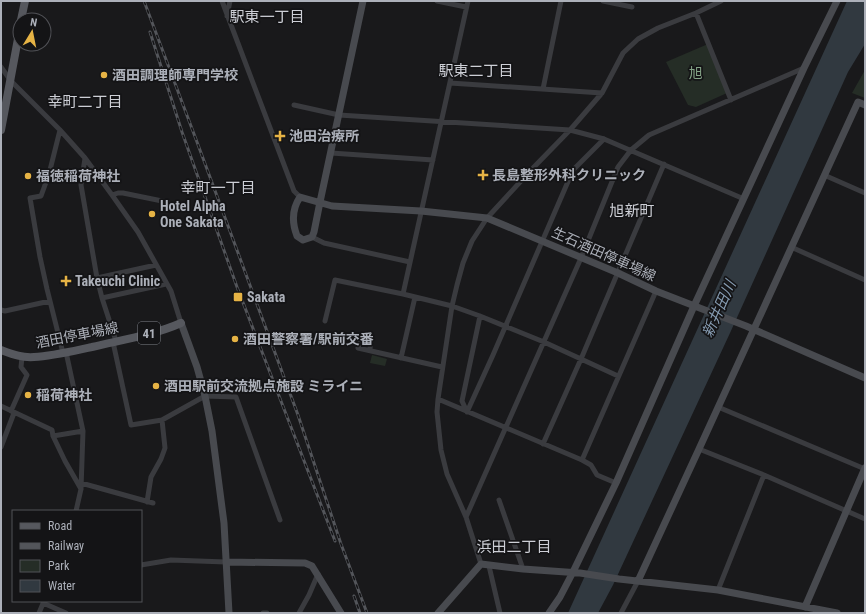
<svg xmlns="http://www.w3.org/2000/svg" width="866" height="614" font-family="'Roboto Condensed','Noto Sans JP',sans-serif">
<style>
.green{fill:#252d26}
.water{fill:#313940}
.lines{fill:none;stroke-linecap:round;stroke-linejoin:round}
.street{stroke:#3a3b3f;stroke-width:5}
.secondary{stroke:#484a4f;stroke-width:7}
.primary{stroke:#56585e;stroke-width:8}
.rail-casing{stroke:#53555a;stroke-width:3}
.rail{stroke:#141416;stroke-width:1.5;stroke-dasharray:4.5;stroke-linecap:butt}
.poi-dot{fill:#e6b345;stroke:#141416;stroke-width:1.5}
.labels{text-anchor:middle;stroke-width:3.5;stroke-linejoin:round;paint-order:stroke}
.shield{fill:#141416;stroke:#7e8188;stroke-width:1}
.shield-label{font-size:13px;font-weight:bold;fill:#acb0b9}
.park-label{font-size:14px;fill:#84a387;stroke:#141416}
.poi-label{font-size:14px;font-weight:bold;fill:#acb0b9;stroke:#141416;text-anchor:start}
.street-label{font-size:14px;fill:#acb0b9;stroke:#141416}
.neighbourhood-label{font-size:15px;fill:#cdcfd6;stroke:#141416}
.water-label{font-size:15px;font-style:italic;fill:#869cb2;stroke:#141416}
</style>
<rect width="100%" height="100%" fill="#19191b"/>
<!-- green -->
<path class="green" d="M708,44L727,93L696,107L688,105L666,62Z
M865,70V98L852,93Z
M372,355L387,359L385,366L370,363Z"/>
<!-- water -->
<path class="water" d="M847,1H865V44L848,72L730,333L613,585L598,613H568Z"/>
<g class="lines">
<!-- street -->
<path class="street" d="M222,1L294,191L300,197
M437,1L466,7
M468,1L403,294L452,306L480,316L544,342L618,376
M603,1L632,7
M696,13L731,100
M227,16L230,1
M1,67L11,81L60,130L85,158L112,195L138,232L171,291L181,323
M450,83L602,93
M543,89L561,1
M294,105L339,115L570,130L604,139L744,199
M60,130L49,174L41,196L30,198L40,257L47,289L63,353
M331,153L433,160
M85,158L81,185L97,278L102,298L116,341
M824,175L865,193
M112,195L118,193H123L167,202
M312,237L324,243L410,262
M791,247L865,280
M97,278L156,265
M102,298L166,284
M1,310L5,311L50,301
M480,316L462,401L467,412L493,355L573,170L604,139
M325,321L335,280L403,294
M113,342L131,425L162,420L205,396L236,397L280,520
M371,351L370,349L371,338L362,336L361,337L358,348L442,367
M66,352L83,431L81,489L76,511
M401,358L415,297
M438,399L582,460L591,465L597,475L616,483
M1,406L52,430L53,436L83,431
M718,407L865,469
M11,411L27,375L21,367L22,357
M53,436L65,461L81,489
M543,444L581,359L664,164
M1,447L14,413
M699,449L764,475L865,519
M582,460L656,291
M81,483L153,503
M499,500L523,569
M147,502L151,477L161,459L165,448L162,420
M466,517L581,258L618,167L631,150L649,135L804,68
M481,564L466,517L447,474L441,450L437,412L438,399L452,306L457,285L463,263L472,241L487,218L533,168L570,130L602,93L623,53L638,39L658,28L696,13L721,1
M141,565L171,560L226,562
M489,566L500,613
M718,590L764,475
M43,603L66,613
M39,613L44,601
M263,613H267
M299,613L309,595L318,574
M621,613L638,581"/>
<!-- secondary -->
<path class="secondary" d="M363,1L320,202L314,232L312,237L303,240L297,236C292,223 292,209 300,197L332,206L421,211L487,218L618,273L656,291L746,326L865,378
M181,323L197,367L205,396L212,431L224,523L229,613
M226,562L305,563L312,566L341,613
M638,581L699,449L858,102L865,105
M805,607L865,468
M438,613L481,564L523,569L580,573L619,579L718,590L837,613
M549,613L560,597L573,572L616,483L694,306L804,68L837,1"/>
<!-- primary -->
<path class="primary" d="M21,20L25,1
M1,130L20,28
M1,350C12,354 22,358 34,357C53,356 73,351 92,347C121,340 154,335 181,323"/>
<!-- rail casing -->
<g class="rail-casing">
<path id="rail" d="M144,1L197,142L298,415L341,544L367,613
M150,32L182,132L237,287L335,541
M354,596L360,613"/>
</g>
<!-- rail -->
<use href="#rail" class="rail"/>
</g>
<!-- markers -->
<g class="poi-dot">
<circle cx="104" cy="75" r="4"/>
<path d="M278 130h4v4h4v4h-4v4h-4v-4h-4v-4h4z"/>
<path d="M481 169h4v4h4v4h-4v4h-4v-4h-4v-4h4z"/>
<circle cx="28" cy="176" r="4"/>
<circle cx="152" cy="214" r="4"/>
<path d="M64 275h4v4h4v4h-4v4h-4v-4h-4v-4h4z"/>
<rect x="233" y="292" width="10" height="10" rx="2"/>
<circle cx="235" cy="339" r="4"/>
<circle cx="156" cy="386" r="4"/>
<circle cx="28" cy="395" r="4"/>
</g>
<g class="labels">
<!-- shield labels -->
<rect class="shield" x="138" y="322" width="22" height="22" rx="3"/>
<g class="shield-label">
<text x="149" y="338">41</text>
</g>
<!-- park labels -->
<g class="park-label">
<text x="696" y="78">旭</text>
</g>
<!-- poi labels -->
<g class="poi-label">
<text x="112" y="80">酒田調理師専門学校</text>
<text x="289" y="141">池田治療所</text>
<text x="492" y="180">長島整形外科クリニック</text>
<text x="36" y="181">福徳稲荷神社</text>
<text x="160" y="211">Hotel Alpha<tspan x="160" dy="16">One Sakata</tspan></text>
<text x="75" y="286">Takeuchi Clinic</text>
<text x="247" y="302">Sakata</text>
<text x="243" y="344">酒田警察署/駅前交番</text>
<text x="164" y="391">酒田駅前交流拠点施設 ミライニ</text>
<text x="36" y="400">稲荷神社</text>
</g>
<!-- street labels -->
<g class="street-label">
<text transform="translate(604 254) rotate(24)" y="5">生石酒田停車場線</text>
<text transform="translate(77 335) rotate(-11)" y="5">酒田停車場線</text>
</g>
<!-- neighbourhood labels -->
<g class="neighbourhood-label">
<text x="267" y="22">駅東一丁目</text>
<text x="476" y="76">駅東二丁目</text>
<text x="85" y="107">幸町二丁目</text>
<text x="218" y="193">幸町一丁目</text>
<text x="632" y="216">旭新町</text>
<text x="514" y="552">浜田二丁目</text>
</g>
<!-- water labels -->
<g class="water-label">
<text transform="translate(719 309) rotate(-66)" y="5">新井田川</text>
</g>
</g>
<!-- border -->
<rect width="866" height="614" fill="none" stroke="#acb0b9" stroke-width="4"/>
<!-- legend -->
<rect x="12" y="510" width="130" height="92" fill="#141416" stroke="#515257"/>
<rect x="20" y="523" width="20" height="6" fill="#56585e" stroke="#515257"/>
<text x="48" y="530" font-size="12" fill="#acb0b9">Road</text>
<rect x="20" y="543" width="20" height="6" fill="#53555a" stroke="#515257"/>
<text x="48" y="550" font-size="12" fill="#acb0b9">Railway</text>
<rect x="20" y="560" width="20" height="12" fill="#252d26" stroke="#515257"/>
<text x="48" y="570" font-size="12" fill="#acb0b9">Park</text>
<rect x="20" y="580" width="20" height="12" fill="#313940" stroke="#515257"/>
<text x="48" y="590" font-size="12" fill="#acb0b9">Water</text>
<!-- north arrow -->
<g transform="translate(32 32) rotate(10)"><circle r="19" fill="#141416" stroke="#515257"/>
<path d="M0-3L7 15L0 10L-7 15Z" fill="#e6b345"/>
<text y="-6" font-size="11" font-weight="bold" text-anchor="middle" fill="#acb0b9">N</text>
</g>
</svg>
